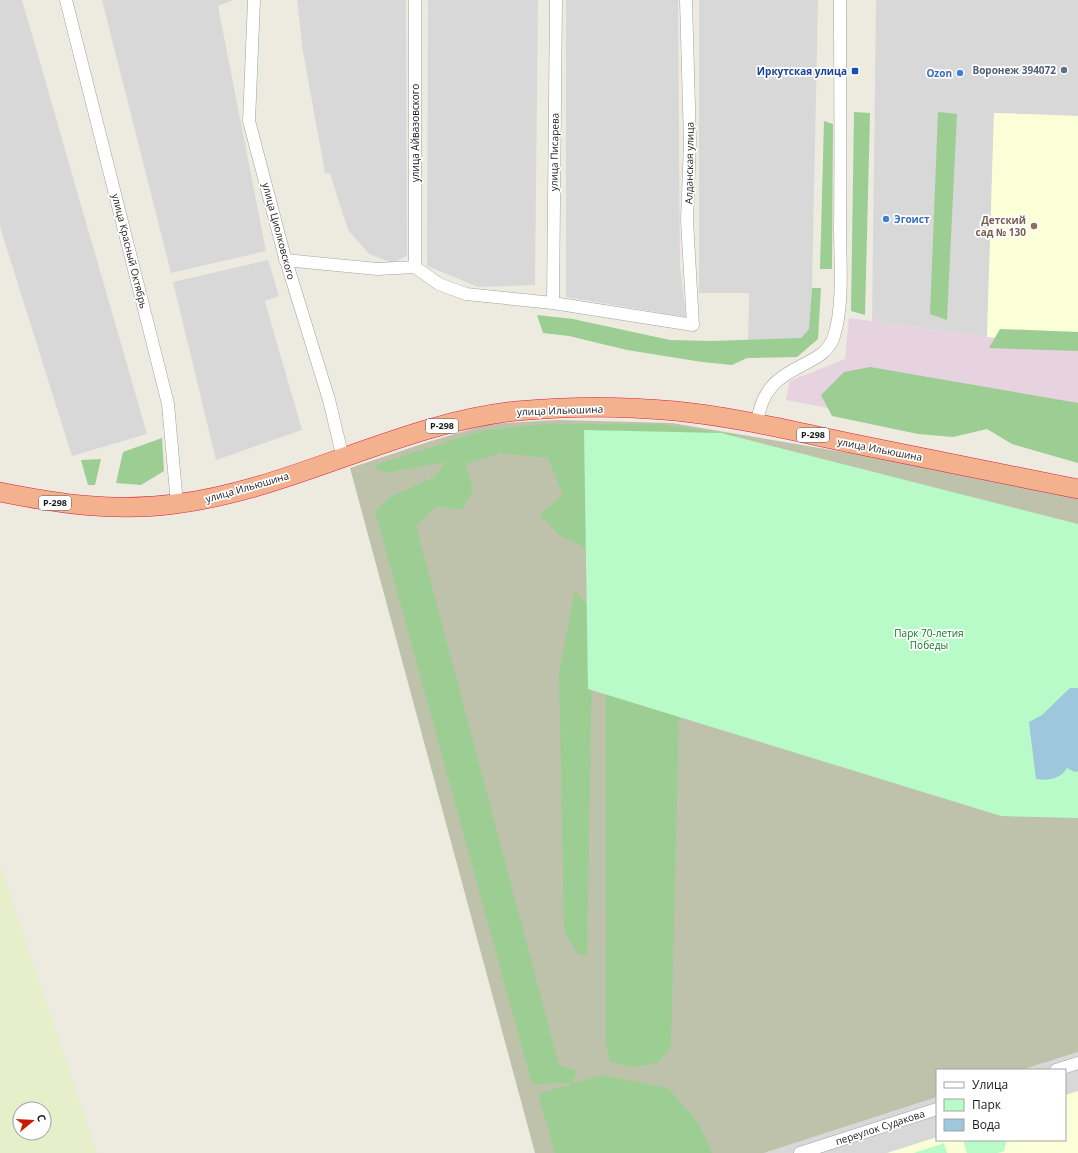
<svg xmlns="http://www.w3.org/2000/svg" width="1078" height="1153" font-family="'Open Sans',sans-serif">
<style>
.residential{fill:#d9d8d8}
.industrial{fill:#e7d2e0}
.education{fill:#faffd7}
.construction{fill:#bfc2ab}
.farmland{fill:#e6eeca;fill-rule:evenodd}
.forest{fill:#9cce93}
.park{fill:#b9fbc8}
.water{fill:#9ec6dd}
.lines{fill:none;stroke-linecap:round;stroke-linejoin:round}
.minor-casing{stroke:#a2a2a2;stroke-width:13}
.trunk-casing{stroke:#db1d44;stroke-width:20}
.minor{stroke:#fff;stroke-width:12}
.trunk{stroke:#f4b18e;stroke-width:19}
.service-dot{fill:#5c6f8a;stroke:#fff;stroke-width:1.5}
.transit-dot{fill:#1a4fb4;stroke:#fff;stroke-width:1.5}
.shop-dot{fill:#3f7fe0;stroke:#fff;stroke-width:1.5}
.education-dot{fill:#8d6e63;stroke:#fff;stroke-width:1.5}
.labels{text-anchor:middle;stroke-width:3.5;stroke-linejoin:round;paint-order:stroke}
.shield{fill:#fff;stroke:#5f5f5f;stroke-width:1}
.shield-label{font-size:9px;font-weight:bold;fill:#1b1b1b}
.service-label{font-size:10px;font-weight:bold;fill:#4e5e75;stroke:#fff;text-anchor:end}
.transit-label{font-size:10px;font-weight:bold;fill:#164399;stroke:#fff;text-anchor:end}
.shop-label{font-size:10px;font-weight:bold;fill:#366cbe;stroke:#fff;text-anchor:end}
.street-label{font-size:10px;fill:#1b1b1b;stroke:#fff}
.education-label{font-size:10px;font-weight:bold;fill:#785e54;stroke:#fff;text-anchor:end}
.park-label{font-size:10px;fill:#077b21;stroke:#fff}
</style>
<rect width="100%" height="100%" fill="#edebe0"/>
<!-- residential -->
<path class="residential" d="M0,0H22L147,434L72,456L0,227Z
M102,0H233L218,6L266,251L171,273Z
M297,0H406L407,256L392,263L369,254L348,230L330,174L325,173L303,52Z
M428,0H538L535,285L478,287L427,266Z
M566,0H678L680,266L686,317L566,297Z
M699,0H818L812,288L810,337L803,343L748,345L749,293H699Z
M876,0H1078V116L994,113L987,337L872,321Z
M268,260L279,296L265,301L302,430L216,460L173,282Z
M1078,1052V1153H764L937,1097V1140H1065V1070H1021Z"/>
<!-- industrial -->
<path class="industrial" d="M849,318L987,337L1078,340V413L948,431L786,400L790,381L845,359Z"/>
<!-- education -->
<path class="education" d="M994,113L1078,116V340L987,337Z
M1078,1091V1153H887L937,1137V1140H1065V1095Z"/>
<!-- construction -->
<path class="construction" d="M557,420L672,423L991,477L1078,497V1052L1021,1070H937V1097L764,1153H535L350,468L428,442L488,424Z"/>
<!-- farmland -->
<path class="farmland" d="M0,865L97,1153H0ZM20,1109H44V1133H20Z"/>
<!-- forest -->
<path class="forest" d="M854,112L870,113L865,315L851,311Z
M938,112L957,114L947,320L930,314Z
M824,121L833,124L832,269H820Z
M812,288H821L818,339L797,357L747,358L732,365L702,362L627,350L569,336L543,333L537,315L573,319L670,340L711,341L801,338L809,329Z
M1000,329L1078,332V351L989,348Z
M870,367L1078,403V463L1012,444L987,429L953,437L918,434L832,416L821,395L844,372Z
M546,424H658L736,435L726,451L679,712L671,1048L657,1063L634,1067L610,1062L606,1042V691L592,675L587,955H579L568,939L564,927L559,672L575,590L593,612L594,552L559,535L540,515L563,495L548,458L500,453L466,464L473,490L462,510L437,506L416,526L559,1065L577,1071L573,1083L532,1084L375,511L390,497L435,477L445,462L385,473L373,466L485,430Z
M162,438L164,471L141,485L116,483L123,452Z
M101,459L95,485H88L81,460Z
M602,1075L668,1088L699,1124L712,1153H555L538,1094Z"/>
<!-- park -->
<path class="park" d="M584,430L721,433L1078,524V818L1001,816L588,689Z
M963,1140H1007L1004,1151L998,1153H967Z
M944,1143L947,1153H914Z"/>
<!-- water -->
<path class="water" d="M1070,688H1078V771L1075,772L1067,768C1060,779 1049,781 1036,779L1029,722L1042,715Z"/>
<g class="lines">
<!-- minor casing -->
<g class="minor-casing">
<path id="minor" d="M66,0L168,404L177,504
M254,0L249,121L284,254L329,400L343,458
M285,260L377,269L415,267L439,284L466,294L553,303L693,325L687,220L690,142L686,0
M415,267V0
M553,303L556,0
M757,424C764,359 823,373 834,336C844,306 840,259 840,227C841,152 840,76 840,0
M1056,1070L1078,1063
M800,1153L937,1109"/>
</g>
<!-- trunk casing -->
<g class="trunk-casing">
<path id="trunk" d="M0,492C60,504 114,512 175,504C291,490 400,423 516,411C568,406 624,406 676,411C735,417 793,431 850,443C926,458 1002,474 1078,489"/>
</g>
<!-- minor -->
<use href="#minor" class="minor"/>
<!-- trunk -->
<use href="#trunk" class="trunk"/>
</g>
<!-- markers -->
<circle class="service-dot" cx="1064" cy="70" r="4"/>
<rect class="transit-dot" x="851" y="67" width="8" height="8" rx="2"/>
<g class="shop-dot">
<circle cx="960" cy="73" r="4"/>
<circle cx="886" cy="219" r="4"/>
</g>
<circle class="education-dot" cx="1034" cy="226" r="4"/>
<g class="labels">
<!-- shield labels -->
<g class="shield">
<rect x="426" y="419" width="32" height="14" rx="3"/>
<rect x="797" y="428" width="32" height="14" rx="3"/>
<rect x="39" y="496" width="32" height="14" rx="3"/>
</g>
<g class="shield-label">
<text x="442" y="429">Р-298</text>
<text x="813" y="438">Р-298</text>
<text x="55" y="506">Р-298</text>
</g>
<!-- service labels -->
<g class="service-label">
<text x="1056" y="74">Воронеж 394072</text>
</g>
<!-- transit labels -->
<g class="transit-label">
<text x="847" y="75">Иркутская улица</text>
</g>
<!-- shop labels -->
<g class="shop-label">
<text x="952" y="77">Ozon</text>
<text x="894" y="223" text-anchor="start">Эгоист</text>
</g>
<!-- street labels -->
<g class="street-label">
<text transform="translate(415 133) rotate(-90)" y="4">улица Айвазовского</text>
<text transform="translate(554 152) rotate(-89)" y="4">улица Писарева</text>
<text transform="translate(689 163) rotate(-89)" y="4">Алданская улица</text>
<text transform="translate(279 231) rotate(75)" y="4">улица Циолковского</text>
<text transform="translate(130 251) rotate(76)" y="4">улица Красный Октябрь</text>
<text transform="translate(560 410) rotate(-2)" y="4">улица Ильюшина</text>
<text transform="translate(880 449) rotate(11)" y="4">улица Ильюшина</text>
<text transform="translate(247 487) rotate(-16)" y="4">улица Ильюшина</text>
<text transform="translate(880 1127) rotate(-18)" y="4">переулок Судакова</text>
</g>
<!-- education labels -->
<g class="education-label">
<text x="1026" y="224">Детский<tspan x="1026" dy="12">сад № 130</tspan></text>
</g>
<!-- park labels -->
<g class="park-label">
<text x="929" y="637">Парк 70-летия<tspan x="929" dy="12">Победы</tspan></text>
</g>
</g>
<!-- legend -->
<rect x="936" y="1069" width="130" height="72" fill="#ffffff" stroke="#a4a4a4"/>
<rect x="944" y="1082" width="20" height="6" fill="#ffffff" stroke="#a4a4a4"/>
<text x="972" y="1089" font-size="12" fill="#1b1b1b">Улица</text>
<rect x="944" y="1099" width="20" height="12" fill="#b9fbc8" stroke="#a4a4a4"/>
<text x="972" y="1109" font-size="12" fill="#1b1b1b">Парк</text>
<rect x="944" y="1119" width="20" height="12" fill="#9ec6dd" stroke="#a4a4a4"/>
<text x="972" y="1129" font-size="12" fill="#1b1b1b">Вода</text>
<!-- north arrow -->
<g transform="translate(32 1121) rotate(72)"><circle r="19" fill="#ffffff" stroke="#a4a4a4"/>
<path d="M0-3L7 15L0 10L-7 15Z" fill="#c61b00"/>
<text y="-6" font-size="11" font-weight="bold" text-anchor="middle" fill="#1b1b1b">С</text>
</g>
</svg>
